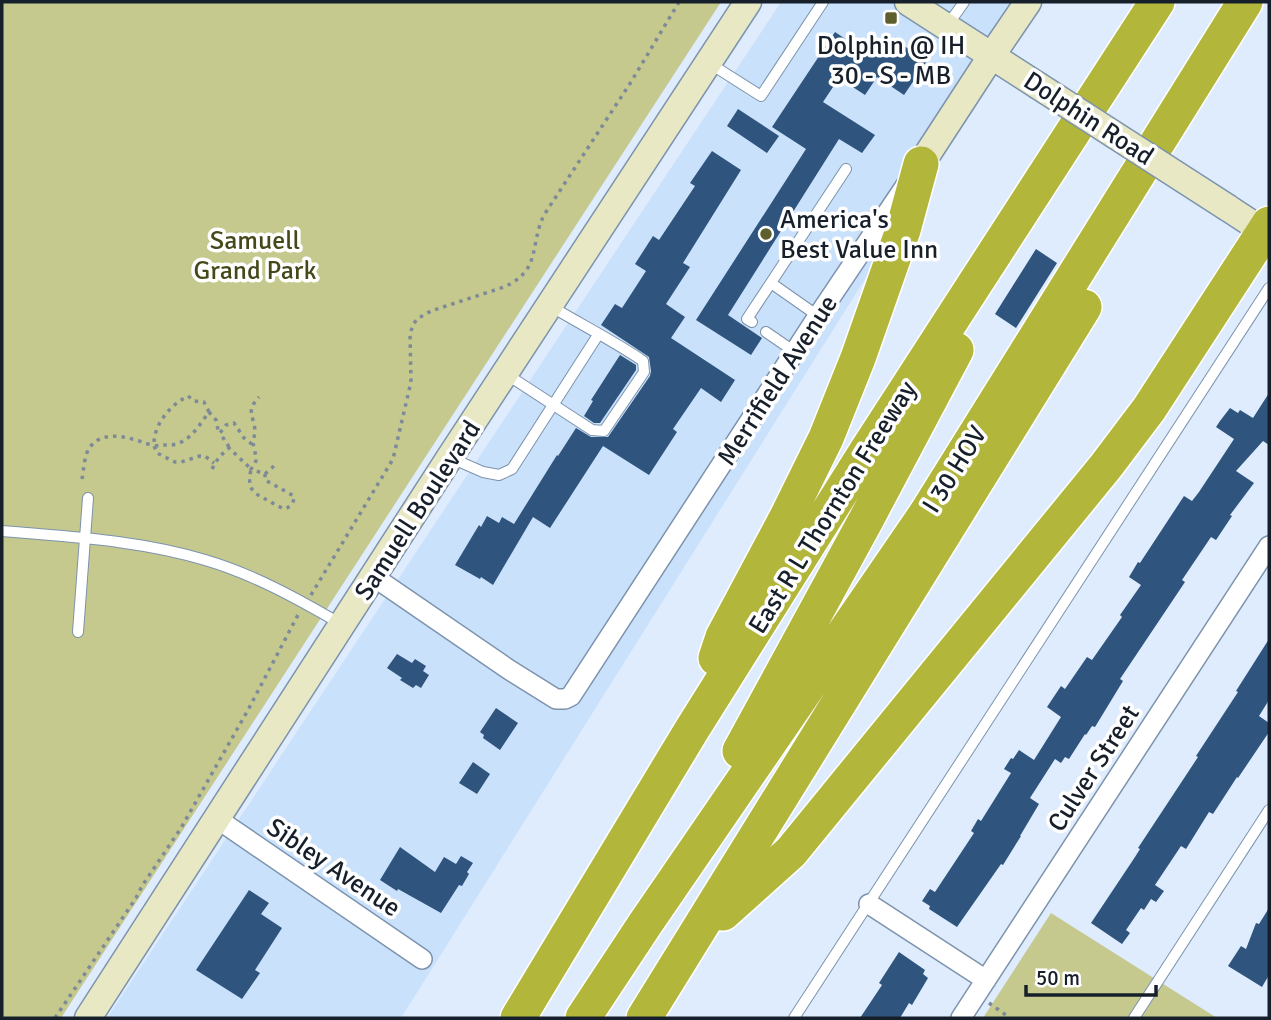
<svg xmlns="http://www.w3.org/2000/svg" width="1271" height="1020" font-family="Signika,sans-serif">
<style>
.built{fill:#cae1fc}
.green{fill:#c5c98e}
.building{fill:#2f547d}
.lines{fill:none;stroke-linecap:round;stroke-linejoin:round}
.lane-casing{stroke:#7d93ad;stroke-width:12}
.street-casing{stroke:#7d93ad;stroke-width:22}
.secondary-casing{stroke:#7d93ad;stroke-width:29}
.highway-casing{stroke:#fff;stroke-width:38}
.path{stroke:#7e8a97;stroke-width:3.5;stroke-dasharray:3.5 5;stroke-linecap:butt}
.lane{stroke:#fff;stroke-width:10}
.street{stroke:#fff;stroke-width:19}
.secondary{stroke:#e8e9c4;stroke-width:26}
.highway{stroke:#b2b63b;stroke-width:35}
.secondary-bridge-casing{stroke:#7d93ad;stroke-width:29;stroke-linecap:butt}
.secondary-bridge{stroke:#e8e9c4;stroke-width:26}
.poi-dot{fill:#5d602d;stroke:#fff;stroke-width:2.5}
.labels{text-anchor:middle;stroke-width:7;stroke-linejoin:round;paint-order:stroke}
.poi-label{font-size:26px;fill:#17202a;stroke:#fff}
.street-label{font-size:26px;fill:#17202a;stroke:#fff}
.park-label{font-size:26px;fill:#464819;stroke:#fff}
</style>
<rect width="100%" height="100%" fill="#deecfd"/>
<!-- built -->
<path class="built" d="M781,2H1039L401,1018H107Z"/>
<!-- green -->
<path class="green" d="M2,2H721L61,1018H2Z
M1051,913L1217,1018H983Z"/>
<!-- building -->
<path class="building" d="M835,32L871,56L886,34L927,61L904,95L877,77L865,95L839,78L823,102L875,135L862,153L839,139L728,315L762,338L751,355L696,320L806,149L772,127Z
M738,109L779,136L767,153L727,126Z
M712,151L741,170L683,263L690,267L666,304L685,317L671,338L735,380L721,402L701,388L673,429L677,432L649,475L603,446L550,528L533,517L493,585L481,577L480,579L455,565L479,525L481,527L487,516L499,523L502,517L514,524L557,455L558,456L576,428L591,437H608L650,376L651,371L649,357L601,325L615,304L622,308L646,271L635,264L653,236L659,240L695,186L690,183Z
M1036,249L1057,263L1016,328L995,314Z
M620,355L636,365V370L600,423H594L584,416L593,401L591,400Z
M1269,393V445L1263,441L1236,471L1254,483L1230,515L1232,516L1216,540L1211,537L1182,580L1185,582L1120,679L1123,681L1095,727L1092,726L1086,735L1085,734L1069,759L1065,757L1061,763L1055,759L1030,798L1039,804L1020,836H1021L1003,865L1001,864L957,927L929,909L930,906L922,901L930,889L935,892L974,833L971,831L978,819L981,821L1011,773L1004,769L1011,758L1013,759L1019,750L1034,760L1061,717L1047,707L1061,686L1065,689L1087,657L1092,660L1122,617L1120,615L1141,585L1129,577L1138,562L1140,563L1184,496L1192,501L1199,492L1234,439L1216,427L1220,421L1230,408L1238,413L1240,410L1253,418Z
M1269,639V700L1259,716L1269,723V732L1238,778L1237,777L1213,814L1209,812L1186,849L1181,846L1155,885L1164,891L1156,902L1151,899L1144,910L1141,908L1126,930L1130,933L1122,944L1091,923L1135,857L1140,849L1138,848L1198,757L1196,756L1238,692L1236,691Z
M397,654L412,663L415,659L426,666L423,671L429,675L421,688L416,685L413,688L400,680L402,678L387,668Z
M496,708L518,723L500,750L483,738L484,735L480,732Z
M473,762L490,774L477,794L459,783Z
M400,847L435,872L444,857L456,864L461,856L473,863L467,872L469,874L462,886L459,885L441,913L398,889L397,891L380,880Z
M249,890L269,903L261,914L282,928L255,970L260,973L242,999L196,970Z
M1269,908V975L1262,987L1228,966L1241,946L1246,949L1256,923L1259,924Z
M899,952L925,970L923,974L928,978L912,1005L909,1003L900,1018H860L882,985L879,983Z"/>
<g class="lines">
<!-- lane casing -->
<g class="lane-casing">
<path id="lane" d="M947,26L964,2
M709,63L761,96L823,2
M771,283L818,316
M752,322L747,319L846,169
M766,332L795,352
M506,374L592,430L604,431L644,372L643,361C614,341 582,325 552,307
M451,458L483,472L499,475L512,469L598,335
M2,531C70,537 139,540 205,560C253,574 298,599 341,624
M78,632L88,498
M794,1018L1269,288
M1134,1018L1269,810"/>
</g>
<!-- street casing -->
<g class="street-casing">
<path id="street" d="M374,577L508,669L556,699H565L571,696L818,316L906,185
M216,818L422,959
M869,904L986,980
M961,1018L1269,546"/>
</g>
<!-- secondary casing -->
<g class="secondary-casing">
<path id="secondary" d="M908,2L1037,85
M921,164L992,55L1028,2
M1228,208L1269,235
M88,1018L450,457L748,2"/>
</g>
<!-- highway casing -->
<g class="highway-casing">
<path id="highway" d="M716,658L723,637L787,517L826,438L858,358L903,230L921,164
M740,751L867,518L956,350
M723,913L791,852L1106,466L1149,409L1269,224
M518,1018L691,731L866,452L1157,2
M583,1018L645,924L926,514L1245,2
M644,1018L1084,307"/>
</g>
<!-- path -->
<path class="path" d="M209,412L204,402L194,401L188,396C170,405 153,425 154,446C160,445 165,445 171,445C190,443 199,425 209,412L216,420L218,430L220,433
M229,447L220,433L226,425L234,423L244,438L253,445
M212,469L219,457L229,448L251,469C247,490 252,492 269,501C274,504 279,507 285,509C291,506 294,503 294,496L265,480V474L251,469C259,458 256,459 254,448C252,442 255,436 255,430C253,414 246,411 259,397
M265,474L275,465
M82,479C84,469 84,455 90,447C105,427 136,440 154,446L157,453L175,462H181L200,456H205L214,463
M311,595L393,459L411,382L410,334L413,325L417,319L431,311L504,287C542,270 529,246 544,215L631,82L679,2
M989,1003L1010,1018
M55,1018L136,898L142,886L181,828L248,710L299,613"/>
<!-- lane -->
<use href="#lane" class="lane"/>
<!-- street -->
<use href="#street" class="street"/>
<!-- secondary -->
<use href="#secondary" class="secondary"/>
<!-- highway -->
<use href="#highway" class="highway"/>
<!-- secondary-bridge casing -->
<g class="secondary-bridge-casing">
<path id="secondary-bridge" d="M1037,85L1228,208"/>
</g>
<!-- secondary-bridge -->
<use href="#secondary-bridge" class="secondary-bridge"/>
</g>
<!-- markers -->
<g class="poi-dot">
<rect x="884" y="11" width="14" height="14" rx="3.5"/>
<circle cx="766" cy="234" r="7"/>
</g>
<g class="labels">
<!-- poi labels -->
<g class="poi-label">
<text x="891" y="54">Dolphin @ IH<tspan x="891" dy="30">30 - S - MB</tspan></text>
<text x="780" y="228" text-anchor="start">America's<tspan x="780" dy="30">Best Value Inn</tspan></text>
</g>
<!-- street labels -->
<g class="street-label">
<text transform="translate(1089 118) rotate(33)" y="9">Dolphin Road</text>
<text transform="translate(777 380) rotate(-57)" y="9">Merrifield Avenue</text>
<text transform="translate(954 469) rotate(-58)" y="9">I 30 HOV</text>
<text transform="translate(832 507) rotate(-58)" y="9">East R L Thornton Freeway</text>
<text transform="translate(417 510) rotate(-57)" y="9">Samuell Boulevard</text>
<text transform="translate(1093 768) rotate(-57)" y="9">Culver Street</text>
<text transform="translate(334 867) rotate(34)" y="9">Sibley Avenue</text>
</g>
<!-- park labels -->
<g class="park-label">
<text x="255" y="249">Samuell<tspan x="255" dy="30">Grand Park</tspan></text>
</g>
</g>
<!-- border -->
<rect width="1271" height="1020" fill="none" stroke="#17202a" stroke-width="7"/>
<!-- scale -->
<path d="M1026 985v10h130v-10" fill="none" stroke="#17202a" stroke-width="3.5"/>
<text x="1036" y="985" font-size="21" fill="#17202a" stroke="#ffffff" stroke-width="5" paint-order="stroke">50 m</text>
</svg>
